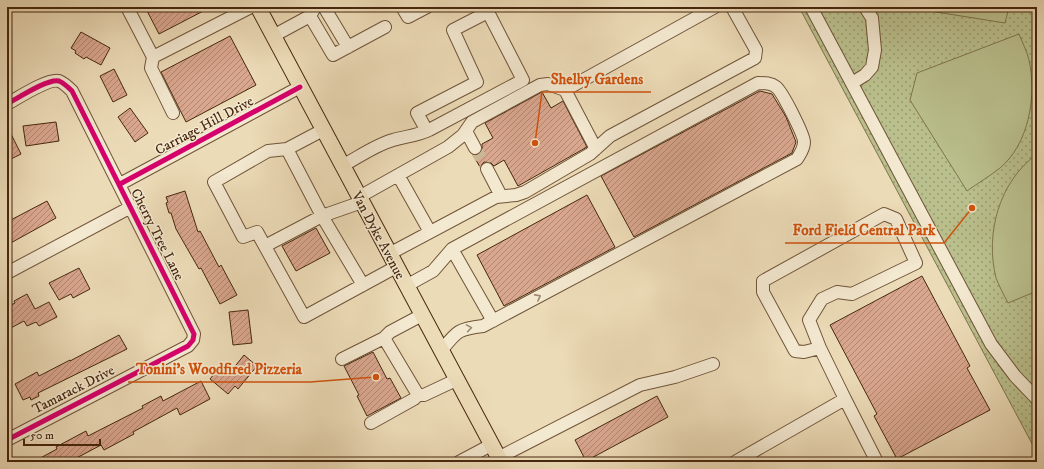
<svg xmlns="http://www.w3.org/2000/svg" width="1044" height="469" font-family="'IM FELL DW Pica',serif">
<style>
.park{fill:url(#park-dots);stroke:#80744e}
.pitch{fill:#bac08d;stroke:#80744e}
.building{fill:url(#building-hatch);stroke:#46270e}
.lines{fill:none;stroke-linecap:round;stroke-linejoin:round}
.minor-tunnel{stroke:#cbb795;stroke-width:12;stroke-dasharray:12 6;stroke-linecap:butt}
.minor-casing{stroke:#705438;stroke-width:14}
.major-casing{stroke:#46270e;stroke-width:17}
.minor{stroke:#f3e8d0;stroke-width:12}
.major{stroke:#ecdbb7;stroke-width:15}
.cycleway-casing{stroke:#f3e8d0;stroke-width:8}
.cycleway{stroke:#d6006c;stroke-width:5}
.oneway{stroke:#9c886f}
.labels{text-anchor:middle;stroke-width:3;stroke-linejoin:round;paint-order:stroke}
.street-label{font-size:14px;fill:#46270e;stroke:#f3e8d0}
.leader{fill:none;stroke:#d0520c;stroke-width:1.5}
.callout-dot{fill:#d0520c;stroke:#f3e8d0;stroke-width:1.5}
.callout-label{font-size:15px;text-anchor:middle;font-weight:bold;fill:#d0520c;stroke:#f3e8d0;stroke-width:3;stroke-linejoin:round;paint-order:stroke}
</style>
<defs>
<pattern id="park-dots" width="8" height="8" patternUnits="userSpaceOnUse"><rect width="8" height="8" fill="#bac08d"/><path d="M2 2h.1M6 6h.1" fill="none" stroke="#999c72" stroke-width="1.8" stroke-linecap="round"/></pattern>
<pattern id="building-hatch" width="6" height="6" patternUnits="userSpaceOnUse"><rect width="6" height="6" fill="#d9a68e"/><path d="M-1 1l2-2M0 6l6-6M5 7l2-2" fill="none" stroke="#b28772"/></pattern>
</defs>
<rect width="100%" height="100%" fill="#ecdbb7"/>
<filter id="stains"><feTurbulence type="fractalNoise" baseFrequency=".005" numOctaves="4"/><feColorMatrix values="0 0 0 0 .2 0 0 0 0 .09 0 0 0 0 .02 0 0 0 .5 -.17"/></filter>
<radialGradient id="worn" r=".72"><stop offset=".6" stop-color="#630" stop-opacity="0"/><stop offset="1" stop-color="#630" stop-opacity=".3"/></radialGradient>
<!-- park -->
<path class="park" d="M799,7H1033L1037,14V453Z"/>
<!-- pitch -->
<path class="pitch" d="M905,7H1009L1005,23Z
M1019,34C1022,42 1027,51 1029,60C1037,95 1029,144 1000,168C990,176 978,183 967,191L910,100L917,73Z
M1037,154V291L1008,303C1004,295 999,286 996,278C985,233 999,182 1037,154Z"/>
<!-- building -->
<path class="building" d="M145,7H211L159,34Z
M81,32L110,48L101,65L86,57L84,59L75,53L76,51L71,48Z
M230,36L256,85L186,122L161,72Z
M114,69L127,95L113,102L100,76Z
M760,91L772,94L786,117L796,142L792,153L634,237L601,176Z
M542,92L551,108L563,101L587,147L518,186L504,160L494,166L491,163L484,162L480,167L473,155L479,154L482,149V144L493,138L485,123Z
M130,108L148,133L135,142L118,117Z
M56,122L59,141L26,146L23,126Z
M7,126L21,154L7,161Z
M185,191L198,232L200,231L219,267L221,265L237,295L220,304L201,268L199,269L176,229L171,213H169L166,203L168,202L166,197Z
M587,195L615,247L504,306L477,255Z
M47,201L56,218L7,245V222Z
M316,228L330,253L296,271L282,246Z
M79,268L90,289L73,298L71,294L59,300L49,283Z
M922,276L970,366L967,368L990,410L897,459L874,416L877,414L830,325Z
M27,294L35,309L49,302L57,317L39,326L36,322L27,326L24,321L7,330V307L15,303L14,301Z
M248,310L252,343L233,345L229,312Z
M119,335L127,349L38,393L39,396L31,400L30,397L23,400L15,384L37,372L39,376L70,360V361Z
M373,352L387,379L390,378L401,398L367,416L357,396L359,395L344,366Z
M244,355L257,366L238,389L235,386L228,394L210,379L220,367L229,374Z
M201,381L210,399L180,415L177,408L133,432L134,434L104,450L101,445L69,462H33L57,449L56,447L86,431L88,436L143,408L142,406L161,396L163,401Z
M657,396L668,417L586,461L575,440Z"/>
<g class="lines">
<!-- minor-tunnel -->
<path class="minor-tunnel" d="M475,148L487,169"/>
<!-- minor casing -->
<g class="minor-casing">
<path id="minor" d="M127,7L153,57L251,7
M324,7L348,47
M402,7L408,17L427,7
M811,7L991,344L1015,376L1037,399
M310,16L333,55L385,27
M273,36L310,16L315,7
M153,57L151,68L173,113
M852,83L865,75L872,67L875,50L872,18L865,7
M565,90L596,149
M7,104C18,98 48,78 59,81C64,83 68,87 72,91L194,334L193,340L188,346L7,440
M323,130L287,149L322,216L362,202
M466,131L475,148
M287,149L268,151L214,182L243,237L257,232L304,317L396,267
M342,166C359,157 375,145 393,140C407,136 416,136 429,130L523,80L488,12L453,30L477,82L417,113L427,131
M487,169L501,196
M398,175L430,232
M120,184L300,87
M359,197L448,147L463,135L472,122L540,85L548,84L565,90L715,7
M265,246L322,216L363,285
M452,249L493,321
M389,254L496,197L516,195L525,192L590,154L610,136L755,58L756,50L732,7
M7,273L131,207
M406,286L433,271L452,249L758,83C765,83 771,83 776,87C782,91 804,135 804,142C804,149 800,154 797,159L483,326C458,329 457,331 441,351
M422,315L390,332L384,338L418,395H424L456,380
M820,348L809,320L822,299L837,292L852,294L916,263L896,219L884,214L763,281V292L795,351L804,352L820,348L845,399
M342,359L384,338
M371,423L414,399L418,395
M498,458L640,385L675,377L713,364
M459,462L491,445
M735,462L845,399L877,462"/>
</g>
<!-- major casing -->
<g class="major-casing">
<path id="major" d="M258,7L501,462"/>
</g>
<!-- minor -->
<use href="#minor" class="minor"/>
<!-- major -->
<use href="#major" class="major"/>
<!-- cycleway casing -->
<g class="cycleway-casing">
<path id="cycleway" d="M7,104C18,98 48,78 59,81C64,83 68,87 72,91L194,334L193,340L188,346L7,440
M120,184L300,87"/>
</g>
<!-- cycleway -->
<use href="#cycleway" class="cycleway"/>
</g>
<!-- one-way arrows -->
<defs><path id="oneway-chevron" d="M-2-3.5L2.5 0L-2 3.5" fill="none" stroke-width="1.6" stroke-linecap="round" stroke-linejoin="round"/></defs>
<g class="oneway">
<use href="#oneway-chevron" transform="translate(538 297) rotate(-28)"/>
<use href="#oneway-chevron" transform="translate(469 328) rotate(-9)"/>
</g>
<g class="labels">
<!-- street labels -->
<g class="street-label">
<text transform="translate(204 125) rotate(-28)" y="5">Carriage Hill Drive</text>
<text transform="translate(158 234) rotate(63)" y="5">Cherry Tree Lane</text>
<text transform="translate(379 235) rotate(62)" y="5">Van Dyke Avenue</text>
<text transform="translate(73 389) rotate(-27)" y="5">Tamarack Drive</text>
</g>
</g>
<!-- callouts -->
<path class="leader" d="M535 143L542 92H651M972 208L944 243H785M376 377L310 382H128"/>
<g class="callout-dot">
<circle cx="535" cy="143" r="4"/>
<circle cx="972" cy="208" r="4"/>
<circle cx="376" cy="377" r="4"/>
</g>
<g class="callout-label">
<text x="597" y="84">Shelby Gardens</text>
<text x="864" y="235">Ford Field Central Park</text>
<text x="219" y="374">Tonini's Woodfired Pizzeria</text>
</g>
<!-- margin -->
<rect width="1044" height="469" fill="none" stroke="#ecdbb7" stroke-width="24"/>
<rect x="8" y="8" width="1028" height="453" fill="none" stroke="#46270e" stroke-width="2"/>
<rect x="12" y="12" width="1020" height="445" fill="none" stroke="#46270e"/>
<!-- scale -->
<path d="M24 439v6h76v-6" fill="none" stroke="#46270e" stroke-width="2"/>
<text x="30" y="439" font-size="12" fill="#46270e" stroke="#f3e8d0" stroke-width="3" paint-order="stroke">50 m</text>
<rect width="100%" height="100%" filter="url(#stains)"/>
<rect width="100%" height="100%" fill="url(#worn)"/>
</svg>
